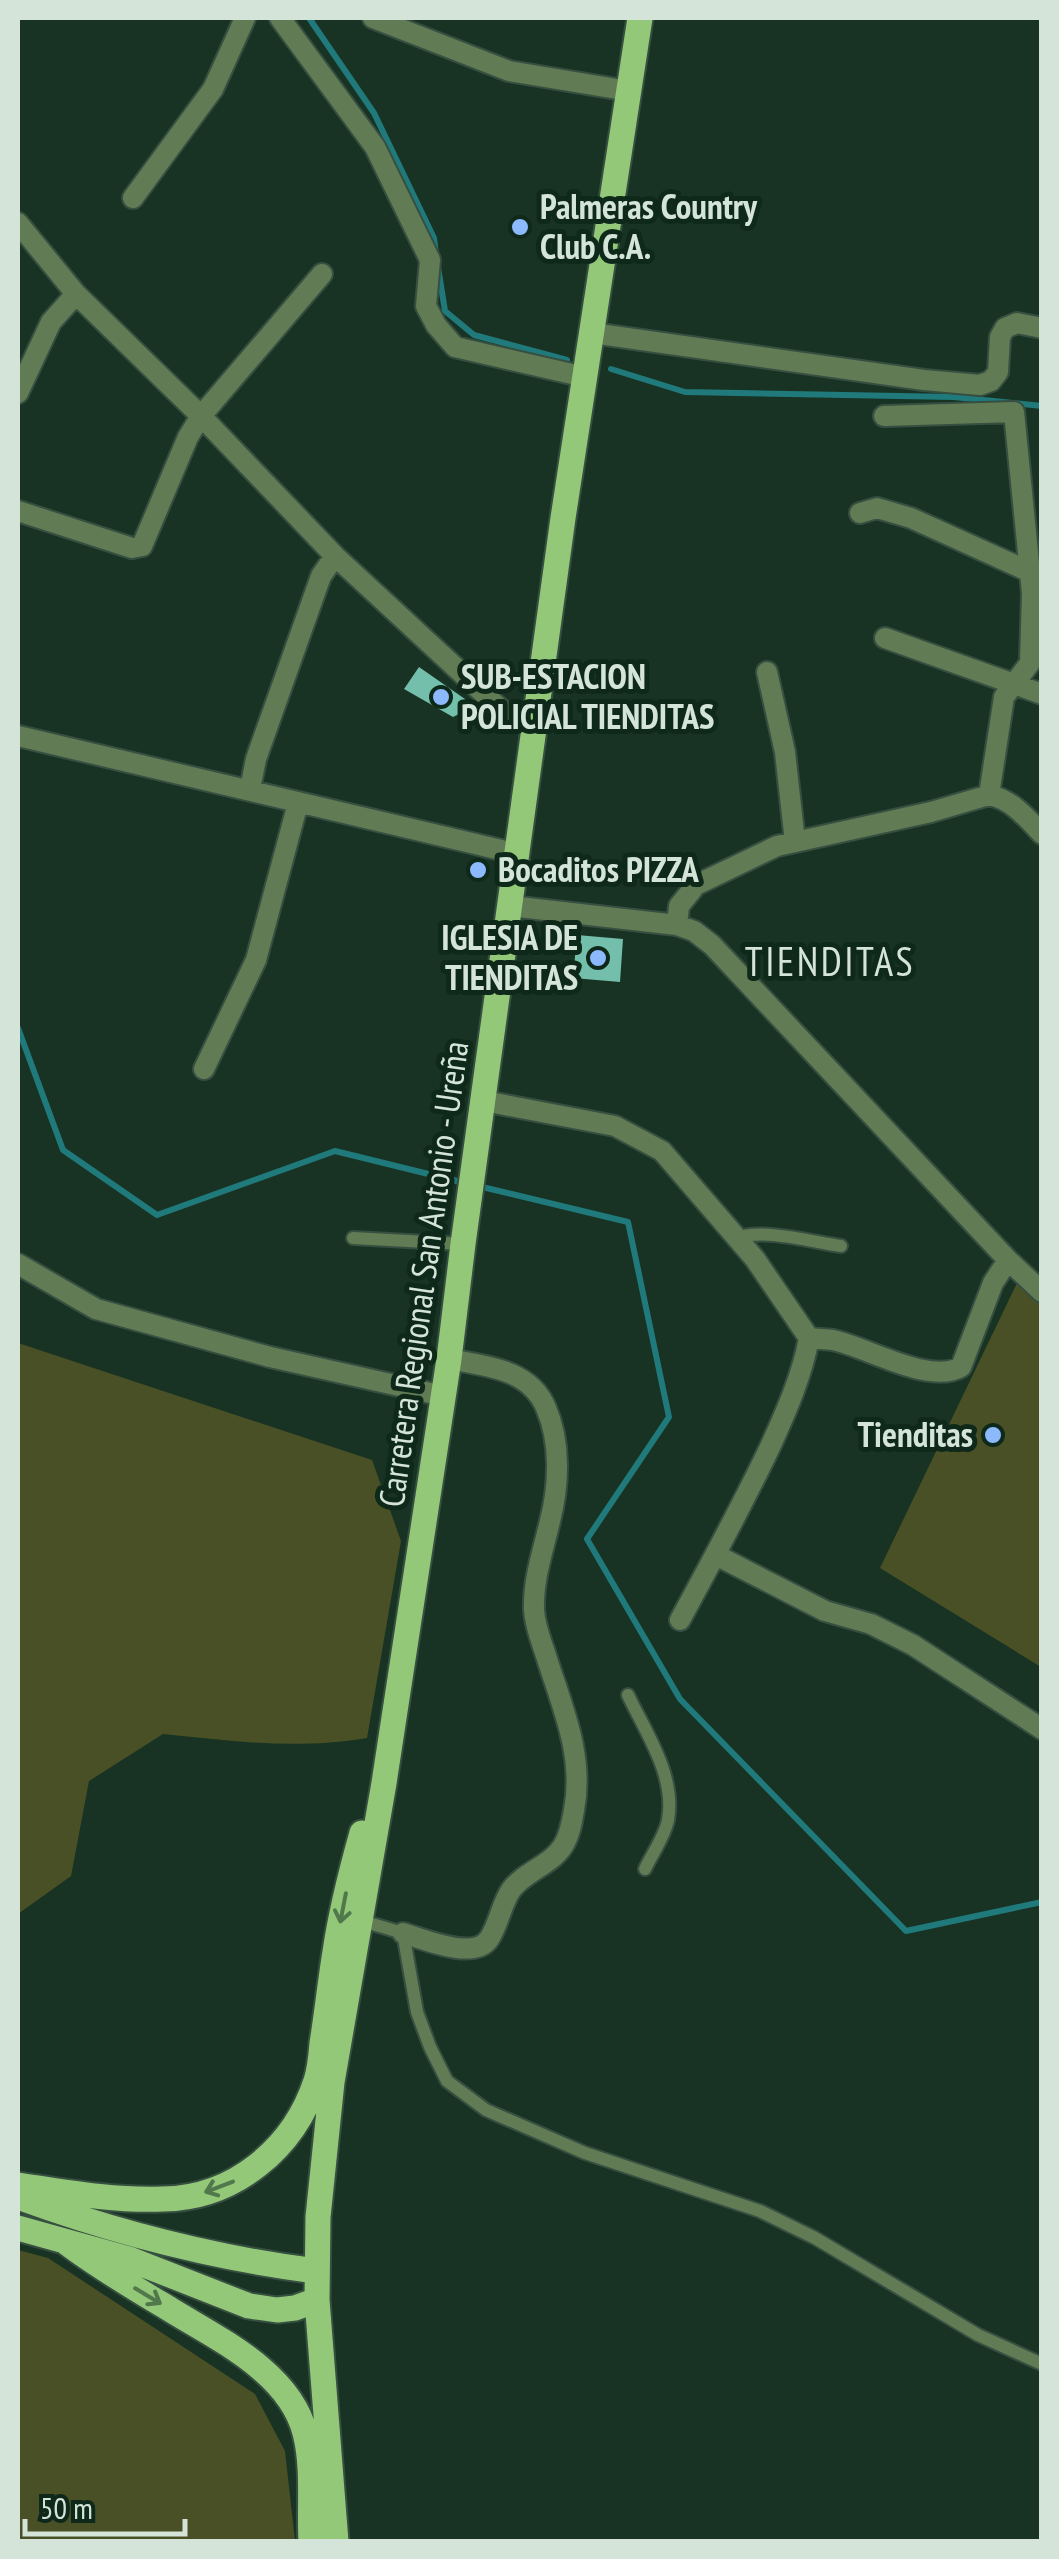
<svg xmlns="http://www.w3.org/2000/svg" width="1059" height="2559" font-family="'PT Sans Narrow',sans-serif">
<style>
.green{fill:#4a5026}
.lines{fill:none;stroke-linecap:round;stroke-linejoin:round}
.stream{stroke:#207a7c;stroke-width:6}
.building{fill:#73bfac}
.lane-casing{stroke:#364f40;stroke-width:16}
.street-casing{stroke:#364f40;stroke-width:24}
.primary-casing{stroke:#364f40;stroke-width:29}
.lane{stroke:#617b55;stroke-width:12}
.street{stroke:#617b55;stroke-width:20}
.primary{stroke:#94c879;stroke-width:25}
.oneway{stroke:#51784a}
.poi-dot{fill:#8bb9fc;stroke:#0e291a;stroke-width:4}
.labels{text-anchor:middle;stroke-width:10;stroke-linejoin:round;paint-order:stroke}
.poi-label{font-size:35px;font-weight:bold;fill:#d4e4d9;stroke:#0e291a;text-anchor:start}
.street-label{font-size:35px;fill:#d4e4d9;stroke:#0e291a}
.quarter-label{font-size:40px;letter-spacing:2.5px;fill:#d4e4d9;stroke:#0e291a}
</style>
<rect width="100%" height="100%" fill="#183323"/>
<!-- green -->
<path class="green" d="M1017,1283L1041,1303V1667L880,1568Z
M18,1343L372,1460L401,1541L367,1738C295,1750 234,1741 163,1734L89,1781L71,1876L18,1914Z
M18,2250L48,2258L255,2394L285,2451L295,2541H18Z"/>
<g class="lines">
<!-- stream -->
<path class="stream" d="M309,18L374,113L434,238L436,254
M438,267L445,311L474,335L567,360
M611,369L685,392L954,397L1042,406
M18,1028L63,1150L157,1215L335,1151L465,1183
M478,1186L628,1222L669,1417L587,1539L680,1699L906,1931L1042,1902"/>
</g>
<!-- building -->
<path class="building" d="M419,667L475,706L453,717L404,689Z
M577,935L623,939L620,982L573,978Z"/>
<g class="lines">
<!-- lane casing -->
<g class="lane-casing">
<path id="lane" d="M353,1238L463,1244
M736,1238C763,1228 812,1242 841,1246
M628,1695C646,1733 676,1776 668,1820C665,1836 652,1854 645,1869
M362,1921L403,1933L417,2012L430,2047L447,2081L486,2110L585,2153L760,2211L815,2238L978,2335L1042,2364"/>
</g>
<!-- street casing -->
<g class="street-casing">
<path id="street" d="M280,18L375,147L430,260L426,306L436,325L455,347L585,377
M373,18L509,71L629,91
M133,198L213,89L245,18
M18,223L76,294L201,416L335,556L509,717L535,727
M592,333L924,380L980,385L991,381L998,372L1000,337L1005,328L1017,323L1042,328
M18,393L51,322L76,294
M884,416L1014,412L1032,593L1030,663L1004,697L989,795
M18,511L132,548L142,546L188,437L201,416L322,274
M860,513L877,508L911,518L1030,572
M885,638L1042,694
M767,672L785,752L795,842
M18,736L518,854
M250,789L256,759L321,576L335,556
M510,906L677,925L694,931L712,945L1008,1260L1042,1292
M677,925L679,906L696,885L777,846L931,812L989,795C1011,799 1027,818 1042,834
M204,1069L256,960L298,803
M484,1101L615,1126L662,1151L755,1259L809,1338C802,1376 786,1412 770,1447C742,1506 711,1563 680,1620
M18,1264L96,1309L270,1357L444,1396
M809,1338C817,1339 825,1339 833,1340C867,1347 929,1385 961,1367L993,1283L1008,1260
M716,1555L825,1611L871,1624L913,1645L1042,1729
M403,1933C423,1939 474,1961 489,1939C499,1924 501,1905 511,1890C525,1871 550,1866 563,1846C570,1835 572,1822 574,1810C584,1758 564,1711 548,1662C543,1645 535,1628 534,1610C533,1579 543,1551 550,1521C559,1486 561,1442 546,1408C530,1369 486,1366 449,1359"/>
</g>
<!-- primary casing -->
<g class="primary-casing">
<path id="primary" d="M18,2185C65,2192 114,2201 163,2199C235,2198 294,2148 316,2081C320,2069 321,2056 322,2043C327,2013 330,1982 335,1952C341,1911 351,1872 362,1833
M18,2197C114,2232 214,2258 316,2271
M18,2228L129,2259L249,2306L277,2310L295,2308L317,2300
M67,2243C100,2268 136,2289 171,2310C220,2340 290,2373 305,2433C314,2468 309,2506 311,2542
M336,2542L317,2300L318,2217L332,2082L384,1783L449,1359L463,1244L563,518L640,18"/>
</g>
<!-- lane -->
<use href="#lane" class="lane"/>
<!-- street -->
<use href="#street" class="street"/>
<!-- primary -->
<use href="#primary" class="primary"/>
</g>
<!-- one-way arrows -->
<defs><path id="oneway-shaft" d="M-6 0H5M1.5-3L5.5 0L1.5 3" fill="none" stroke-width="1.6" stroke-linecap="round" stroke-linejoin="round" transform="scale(2.5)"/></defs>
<g class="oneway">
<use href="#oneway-shaft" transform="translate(343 1908) rotate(101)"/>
<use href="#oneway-shaft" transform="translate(219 2187) rotate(159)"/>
<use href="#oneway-shaft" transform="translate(148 2296) rotate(31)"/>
</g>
<!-- markers -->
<g class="poi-dot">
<circle cx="520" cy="227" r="10"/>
<circle cx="441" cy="697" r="10"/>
<circle cx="478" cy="870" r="10"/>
<circle cx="598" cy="958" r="10"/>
<circle cx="993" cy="1435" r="10"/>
</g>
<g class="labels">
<!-- poi labels -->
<g class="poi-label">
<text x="540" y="219">Palmeras Country<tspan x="540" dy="40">Club C.A.</tspan></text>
<text x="461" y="689">SUB-ESTACION<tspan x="461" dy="40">POLICIAL TIENDITAS</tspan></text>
<text x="498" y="882">Bocaditos PIZZA</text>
<text x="578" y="950" text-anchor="end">IGLESIA DE<tspan x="578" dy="40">TIENDITAS</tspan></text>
<text x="973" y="1447" text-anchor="end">Tienditas</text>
</g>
<!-- street labels -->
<g class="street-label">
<text transform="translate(424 1274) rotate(-82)" y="12">Carretera Regional San Antonio - Ureña</text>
</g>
<!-- quarter labels -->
<g class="quarter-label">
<text x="830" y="976">TIENDITAS</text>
</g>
</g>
<!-- border -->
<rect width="1059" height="2559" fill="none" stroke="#d4e4d9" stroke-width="40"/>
<!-- scale -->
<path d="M25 2519v15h160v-15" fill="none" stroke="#d4e4d9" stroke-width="5"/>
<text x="40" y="2519" font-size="30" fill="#d4e4d9" stroke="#0e291a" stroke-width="8" paint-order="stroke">50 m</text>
</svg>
